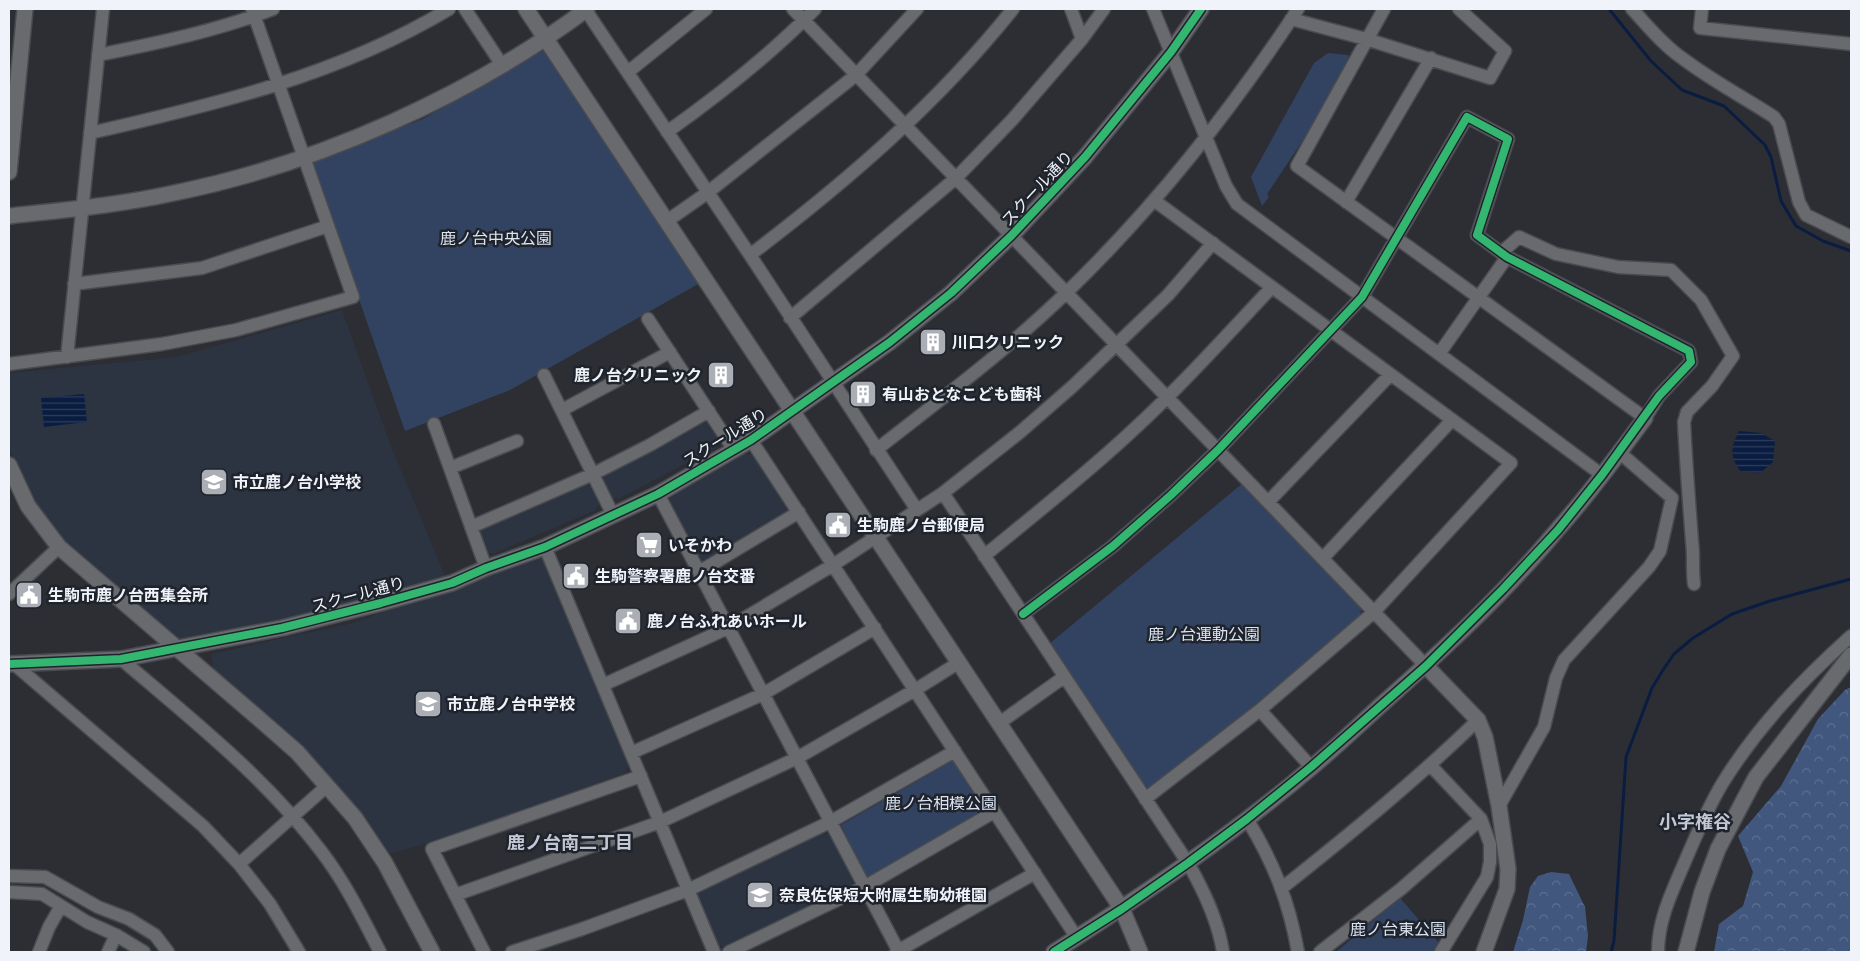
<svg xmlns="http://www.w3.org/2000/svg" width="1860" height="961" font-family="'Asap Condensed','Noto Sans JP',sans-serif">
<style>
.built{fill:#2c3341}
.forest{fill:url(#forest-crowns)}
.green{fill:#324361}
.water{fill:url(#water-rules)}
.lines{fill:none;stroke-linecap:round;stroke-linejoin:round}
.stream{stroke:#0a1d40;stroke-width:3}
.minor-casing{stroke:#494b50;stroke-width:15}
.tertiary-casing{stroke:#494b50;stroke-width:18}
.minor{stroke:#686a6e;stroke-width:12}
.tertiary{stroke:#686a6e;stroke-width:15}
.cycleway-casing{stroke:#1e232c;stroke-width:11}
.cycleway{stroke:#33b770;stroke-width:8}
.labels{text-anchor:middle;stroke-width:5;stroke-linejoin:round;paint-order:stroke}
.street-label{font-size:16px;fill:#f0f3fa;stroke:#1e232c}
.park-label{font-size:16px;fill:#dbe3f1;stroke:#1e232c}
.poi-label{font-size:16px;font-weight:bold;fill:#f0f3fa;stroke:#1e232c;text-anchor:start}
.neighbourhood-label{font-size:18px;font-weight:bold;fill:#c1c8d4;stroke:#1e232c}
</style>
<defs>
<pattern id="forest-crowns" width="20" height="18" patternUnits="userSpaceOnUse" patternTransform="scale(1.25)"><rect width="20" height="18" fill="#42577e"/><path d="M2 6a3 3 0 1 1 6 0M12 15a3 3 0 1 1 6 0" fill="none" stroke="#5e7091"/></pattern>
<pattern id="water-rules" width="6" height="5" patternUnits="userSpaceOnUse" patternTransform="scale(1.25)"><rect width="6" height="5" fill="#0a1d40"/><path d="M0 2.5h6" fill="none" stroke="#2e3e5c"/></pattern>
</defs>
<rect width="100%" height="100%" fill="#2c2e34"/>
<!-- built -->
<path class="built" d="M342,310L389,441L445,576L384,595L311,613L178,642L62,542L41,516L15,467L9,446V373L177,357Z
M702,422L711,423L721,440L717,447L620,498H610L602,482L605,474Z
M744,454H753L787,507L785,517L701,564L669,503L672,495Z
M584,484L593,487L601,503L594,511L493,554L484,551L479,535L482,527L525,511Z
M538,556L547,562L630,762L625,773L490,824L391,854L321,766L286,732L214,674L211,654L353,623Z
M821,832L830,835L854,879L850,888L723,947L715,944L696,896L699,890Z"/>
<!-- forest -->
<path class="forest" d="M1851,687V952H1714L1719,924L1743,906L1753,872L1738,836L1781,786L1818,719L1845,690Z
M1551,872L1569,874L1585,907L1588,936L1586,952H1513L1523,920L1530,887L1538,876Z"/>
<!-- green -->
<path class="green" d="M542,51L549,54L700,283L510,390L405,431L311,162L423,119Z
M1328,53L1348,55L1349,61L1315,122L1267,194L1269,197L1262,206L1251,177L1314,63Z
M1243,483L1362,605L1360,616L1260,707L1154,788L1144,786L1049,644Z
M954,760L989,812L867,879L841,825Z
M1400,898L1439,943L1435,952H1336Z"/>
<!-- water -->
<path class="water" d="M84,394L87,422L44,427L41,398Z
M1739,431L1761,433L1775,441L1773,462L1760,473L1740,471C1729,454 1731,448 1739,431Z"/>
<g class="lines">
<!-- stream -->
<path class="stream" d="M1609,9L1651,61L1682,90L1724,106L1765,145L1771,157L1781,201L1796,226L1823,241L1851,251
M1611,952L1614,941L1626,757L1652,688L1663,670L1674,654L1693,638L1732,614L1770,601L1851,579"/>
<!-- minor casing -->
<g class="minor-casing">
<path id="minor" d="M465,9L502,65
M585,9L750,255L917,510
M793,9L1426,666
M1071,9L1082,39
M1153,9L1226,186L1237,204L1602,475
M1632,9C1648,26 1663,45 1682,58C1711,80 1743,97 1774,117L1779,124L1799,202L1806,215L1851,237
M1702,9L1700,28L1851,44
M1291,19L1366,39L1490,78L1505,51L1459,9
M98,55C157,43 217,31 273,9
M628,72L706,9
M667,132C719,95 770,55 815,9
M90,133C214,105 339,75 449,9
M1346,202L1431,58
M667,221L707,193L856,75L917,9
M1501,253L1519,237L1556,254L1618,267L1671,270L1701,300L1733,356L1712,386L1687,412L1684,422C1686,462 1689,502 1692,541C1694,555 1692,569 1694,584
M750,255C846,182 937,104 1013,9
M74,284L202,268L328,226
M790,318L956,178L1012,120L1082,39L1104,9
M648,319L734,450
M1439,354L1507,257
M67,357L103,9
M9,364L162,344L236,330L353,297L252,9
M544,375L613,515
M562,410L670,352
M434,424L486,568
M751,440L1077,938
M876,450C941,399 1007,350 1066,293C1154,208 1231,111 1298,9
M450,468L517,441
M943,493L1188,863C1204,891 1218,920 1223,952
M658,494L899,952
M1268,502L1390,375
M471,527L593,474L650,445L709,411
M545,547L714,952
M984,556C1034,515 1085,475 1132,431C1181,386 1226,336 1272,287
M1323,558L1452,420
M699,572L799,512
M9,594L59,547
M1023,614L1113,546L1171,495L1218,450L1362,297L1467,117L1508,139L1477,235L1507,257L1689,351L1691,362L1659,396L1645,418L1297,166L1384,9
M121,659C191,719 265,777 321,851C345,882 362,917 380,952
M14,664L203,826L239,864L270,904L299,952
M603,685L728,628L833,565L943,493L1019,433L1073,386L1168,295L1213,243
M1260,710L1311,767
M998,724L1064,677
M631,753L763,694L875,628
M1431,766L1481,819L1490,844V862L1487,877L1441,952
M1145,799L1260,710L1374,612L1511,463L1155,201
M1499,806L1544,727L1556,678L1564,660L1649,567L1660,551L1672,498L1619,452
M1247,819C1274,863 1289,902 1298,952
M239,864L327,786
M9,876L45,877L98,907L129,919L155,935L168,952
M1282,888C1350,834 1416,780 1478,720
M9,892L42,894L87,922L116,935L144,952
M455,895L660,822L797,758L915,690L958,663
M39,952L49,927L61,906
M108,952L116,935
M484,952L432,849L641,776
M512,952L582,929L688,890L830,822L955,751
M729,952L864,887L994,812
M896,952L1035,873
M1320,952L1401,889L1481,819
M1658,952C1658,921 1671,894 1683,866C1695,838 1707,809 1722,784C1757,727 1802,680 1851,636"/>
</g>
<!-- tertiary casing -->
<g class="tertiary-casing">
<path id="tertiary" d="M526,9L1122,909L1140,952
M9,172L25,9
M9,216C64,210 120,205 174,193C318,164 470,96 587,9
M9,465L28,506L59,547L257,717L297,752L327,786L355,818L385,863L432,952
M9,664L121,659L282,628L381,603L452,583L486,568L545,547L658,494L751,440L890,342L951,293L1011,236L1085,157L1171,52L1201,9
M1426,666L1478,720L1485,737L1499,806L1508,869L1507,889L1484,952
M1054,952C1143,895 1232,835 1312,767C1336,747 1358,726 1381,705C1443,650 1505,593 1558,529C1589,494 1617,456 1645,418
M1686,952L1702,892L1718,849L1756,777L1851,655"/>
</g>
<!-- minor -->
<use href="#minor" class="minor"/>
<!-- tertiary -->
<use href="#tertiary" class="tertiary"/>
<!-- cycleway casing -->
<g class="cycleway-casing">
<path id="cycleway" d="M1023,614L1113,546L1171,495L1218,450L1362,297L1467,117L1508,139L1477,235L1507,257L1689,351L1691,362L1659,396L1602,475L1558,530L1503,589L1426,666L1311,767L1247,819L1188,863L1122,909L1054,952
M9,664L121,659L282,628L381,603L452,583L486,568L545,547L658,494L751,440L890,342L951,293L1011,236L1085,157L1171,52L1201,9"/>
</g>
<!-- cycleway -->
<use href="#cycleway" class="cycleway"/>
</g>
<!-- icons -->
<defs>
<g id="building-square" transform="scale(1.4375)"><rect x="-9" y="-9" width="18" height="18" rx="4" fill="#abaeb5" stroke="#1e232c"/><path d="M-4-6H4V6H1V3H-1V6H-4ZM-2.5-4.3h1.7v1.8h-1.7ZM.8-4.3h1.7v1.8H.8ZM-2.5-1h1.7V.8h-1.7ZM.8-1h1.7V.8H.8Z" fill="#fff"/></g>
<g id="school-square" transform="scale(1.4375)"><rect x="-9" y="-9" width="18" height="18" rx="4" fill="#abaeb5" stroke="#1e232c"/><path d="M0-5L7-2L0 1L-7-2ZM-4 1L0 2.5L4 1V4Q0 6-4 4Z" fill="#fff"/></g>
<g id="civic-square" transform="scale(1.4375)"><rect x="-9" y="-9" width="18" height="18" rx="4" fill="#abaeb5" stroke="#1e232c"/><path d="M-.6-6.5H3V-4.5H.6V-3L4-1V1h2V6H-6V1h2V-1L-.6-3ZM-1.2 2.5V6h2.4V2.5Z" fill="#fff"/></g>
<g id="supermarket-square" transform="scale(1.4375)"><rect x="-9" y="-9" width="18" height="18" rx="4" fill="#abaeb5" stroke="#1e232c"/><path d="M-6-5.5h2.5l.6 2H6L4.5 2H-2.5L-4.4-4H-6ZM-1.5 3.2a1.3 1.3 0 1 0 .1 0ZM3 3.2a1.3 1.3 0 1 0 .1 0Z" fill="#fff"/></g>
</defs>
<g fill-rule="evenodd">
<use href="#building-square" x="933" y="342"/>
<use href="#building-square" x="721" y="375"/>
<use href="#building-square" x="863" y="394"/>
<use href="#school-square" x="214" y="482"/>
<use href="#civic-square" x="838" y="525"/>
<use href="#supermarket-square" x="649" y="545"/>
<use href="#civic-square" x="576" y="576"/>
<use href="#civic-square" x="29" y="595"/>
<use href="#civic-square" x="628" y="621"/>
<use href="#school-square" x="428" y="704"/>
<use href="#school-square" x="760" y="895"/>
</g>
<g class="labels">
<!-- street labels -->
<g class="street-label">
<text transform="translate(1037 188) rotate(-47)" y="6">スクール通り</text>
<text transform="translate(725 437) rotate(-32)" y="6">スクール通り</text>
<text transform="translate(358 594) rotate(-15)" y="6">スクール通り</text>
</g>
<!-- park labels -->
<g class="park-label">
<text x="496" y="244">鹿ノ台中央公園</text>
<text x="1204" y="640">鹿ノ台運動公園</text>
<text x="941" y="809">鹿ノ台相模公園</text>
<text x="1398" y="935">鹿ノ台東公園</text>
</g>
<!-- poi labels -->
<g class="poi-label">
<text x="952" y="348">川口クリニック</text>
<text x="702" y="381" text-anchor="end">鹿ノ台クリニック</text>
<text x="882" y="400">有山おとなこども歯科</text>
<text x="233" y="488">市立鹿ノ台小学校</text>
<text x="857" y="531">生駒鹿ノ台郵便局</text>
<text x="668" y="551">いそかわ</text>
<text x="595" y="582">生駒警察署鹿ノ台交番</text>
<text x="48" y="601">生駒市鹿ノ台西集会所</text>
<text x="647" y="627">鹿ノ台ふれあいホール</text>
<text x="447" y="710">市立鹿ノ台中学校</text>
<text x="779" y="901">奈良佐保短大附属生駒幼稚園</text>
</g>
<!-- neighbourhood labels -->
<g class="neighbourhood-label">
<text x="1695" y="828">小字権谷</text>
<text x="570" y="849">鹿ノ台南二丁目</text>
</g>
</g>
<!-- border -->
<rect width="1860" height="961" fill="none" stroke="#f0f3fa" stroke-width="20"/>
</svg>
